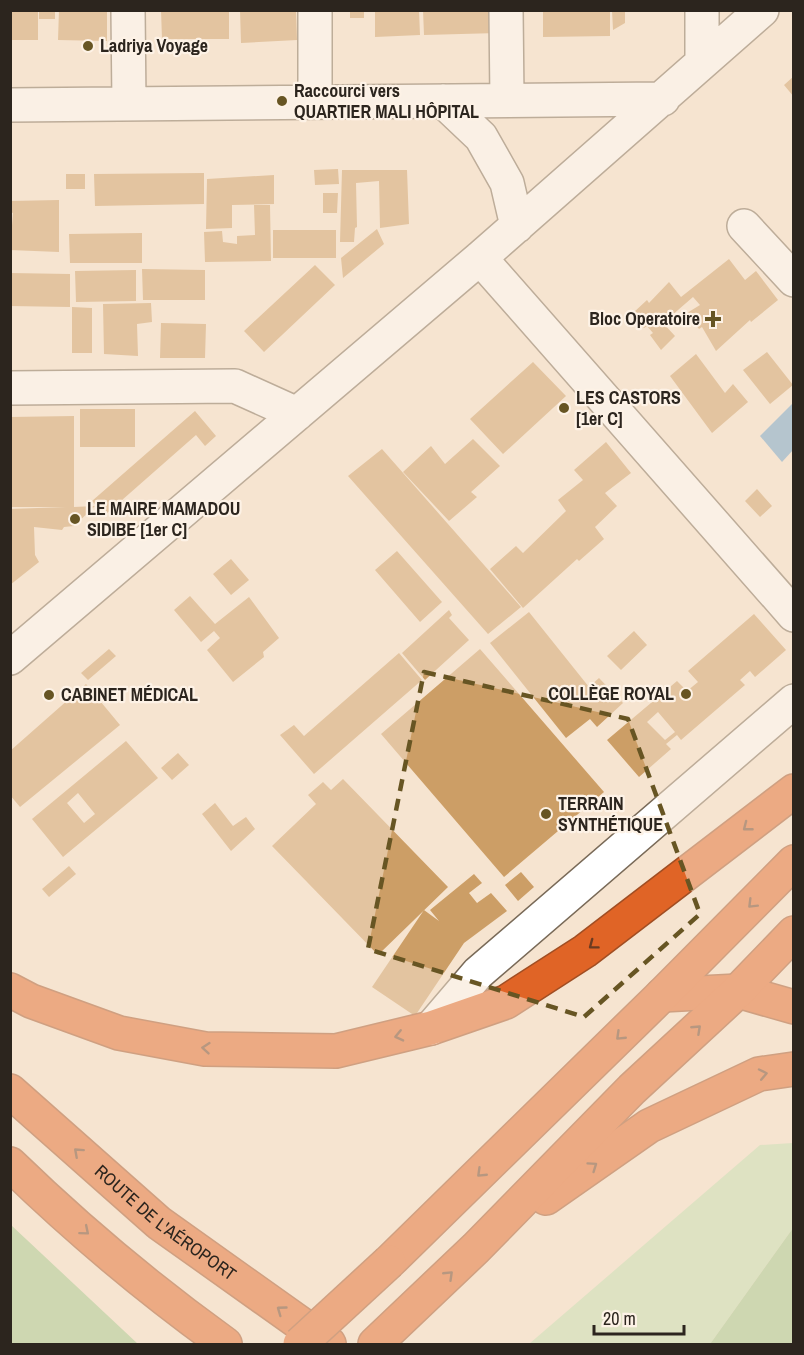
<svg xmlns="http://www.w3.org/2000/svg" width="804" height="1355" font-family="'Archivo Narrow',sans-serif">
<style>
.green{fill:#c0dfb2}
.forest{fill:#9ec88d}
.water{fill:#669fcd}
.building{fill:#cc9e66;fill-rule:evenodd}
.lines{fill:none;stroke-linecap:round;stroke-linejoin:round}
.minor-casing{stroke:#796a58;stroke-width:36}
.highway-casing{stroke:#a14e23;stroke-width:36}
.minor{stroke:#fff;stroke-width:33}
.highway{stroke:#e06426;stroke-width:33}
.highway-bridge-casing{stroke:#a14e23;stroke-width:36;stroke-linecap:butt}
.highway-bridge{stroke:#e06426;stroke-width:33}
.oneway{stroke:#6b3b21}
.marked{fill:none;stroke:#675523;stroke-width:4.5;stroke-dasharray:12 8;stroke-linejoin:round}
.poi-dot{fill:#675523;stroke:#fdf2e6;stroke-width:2}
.labels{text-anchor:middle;stroke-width:4.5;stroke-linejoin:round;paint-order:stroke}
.poi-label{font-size:18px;font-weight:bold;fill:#2c251e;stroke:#fdf2e6;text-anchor:start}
.street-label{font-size:18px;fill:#2c251e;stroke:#fdf2e6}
</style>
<rect width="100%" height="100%" fill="#f6e4d0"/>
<!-- green -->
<path class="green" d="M793,1143V1228L710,1344H529L760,1145Z"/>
<!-- forest -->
<path class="forest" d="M11,1225L138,1344H11Z
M793,1228V1344H710Z"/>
<!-- water -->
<path class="water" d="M793,403V450L782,462L760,436Z"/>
<!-- building -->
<path class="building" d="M10,10H38V40H10Z
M39,10H55V19H39Z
M59,10L107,11V41L58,40Z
M161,10H229V39H162Z
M240,10H296L297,40L241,43Z
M350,10H364V18H350Z
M375,10H419L420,35L375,37Z
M423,10H497L498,33L424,35Z
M543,10H610V36L543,37Z
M612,10H625V23L613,30Z
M794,76V97L784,85Z
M338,169L339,184L315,185L314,170Z
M342,170H407L409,224L380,228L379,181L356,183L357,227L355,228L354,242H340Z
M204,173V204L95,206L94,174Z
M66,174H85V189H66Z
M274,175V204L232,205V228L206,229L207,179Z
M323,193H338L337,213H323Z
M59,200V252L10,250L13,213L10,212V201Z
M254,205H270L271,261L205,262L204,232L222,231L223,242L237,244V236L255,235Z
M377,229L384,244L343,278L341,258Z
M273,230H336V258H273Z
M142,233V263H70L69,234Z
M729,259L745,280L756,271L778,300L751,322L750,320L716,351L702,327L699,329L687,313L700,305L693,297L663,323L675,336L661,350L650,335L653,333L647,326L644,328L633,313L647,300L649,303L669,282L681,297Z
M315,265L335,285L264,352L244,331Z
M142,269L205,270V300H143Z
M136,270V301L76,302L75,271Z
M10,273L70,274V307L10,306Z
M151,303L152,322L137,324L138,356L104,354L103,304Z
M72,307L92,308V353H72Z
M161,323L206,324L205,358H160Z
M767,352L793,385L770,404L743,370Z
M696,354L725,393L733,384L748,402L712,433L670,376Z
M533,362L566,396L503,454L470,419Z
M80,409H135V447H80Z
M195,411L216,436L205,446L196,435L105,515L92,501Z
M74,416V507L95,506L74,526L64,527L62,530L34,527L35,555L39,562L10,585V509L66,507H10V417Z
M473,439L500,466L471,492L477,497L449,521L403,472L431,446L445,464Z
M606,442L631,473L605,493L617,506L595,527L604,539L579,561L577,559L523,608L490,569L516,546L523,553L566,511L558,500L583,480L574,470Z
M382,449L521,607L488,634L348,476Z
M757,489L772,506L760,517L745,501Z
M397,551L442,602L420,622L375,570Z
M231,559L249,580L231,595L213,574Z
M190,596L215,624L249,597L279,638L263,652L264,657L233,682L207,650L220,638L214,631L201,642L174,610Z
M449,610L452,615L449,618L469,640L425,680L402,653Z
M529,612L589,687L599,678L623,703L597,727L590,719L566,738L490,643Z
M754,614L786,650L755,677L750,671L740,680L745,685L681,740L677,735L666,744L671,749L639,777L607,740L677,681L687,691L698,682L688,671ZM658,712L675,732L665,740L647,722Z
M634,631L647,645L621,670L607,656Z
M109,649L116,656L88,680L81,673Z
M480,649L604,792L504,877L381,734Z
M399,653L422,680L314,774L280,735L294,725L304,736Z
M86,684L120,725L20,807L10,795V751Z
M126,741L158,778L63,857L32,819ZM78,793L95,814L84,823L67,803Z
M178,753L189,765L172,780L161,768Z
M343,779L448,887L378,955L272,846L316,804L308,795L323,782L331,790Z
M215,803L233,826L246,817L255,829L231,851L202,814Z
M69,866L76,874L49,897L42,889Z
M521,872L534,887L518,901L505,885Z
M474,874L482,883L469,893L477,903L491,893L507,911L464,943L415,1016L372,987L424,910L439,921L430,910Z"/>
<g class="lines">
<!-- minor casing -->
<g class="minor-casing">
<path id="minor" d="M128,10L129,104
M315,10V102
M506,10L507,100
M702,10V60
M443,101L481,137L507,183L517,226
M10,105L663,99
M744,226L794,280
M480,258L794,615
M10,388L235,386L297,414
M10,658L480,258L762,10
M431,1028L478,973L794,701"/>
</g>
<!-- highway casing -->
<g class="highway-casing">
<g id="highway">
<path d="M10,990L31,1001L119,1033L205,1049L336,1051L431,1028L506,1002L585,951L794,791"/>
<path d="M662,995L738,991L794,1007"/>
<path id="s1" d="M10,1091L159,1223L329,1344"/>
<path d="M10,1164C77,1229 150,1290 225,1344"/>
<path d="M546,1198L649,1126L759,1074L794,1069"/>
<path d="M389,1262L662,995L794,862"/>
<path d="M375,1344L476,1248L632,1089L738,991L794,933"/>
</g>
</g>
<!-- minor -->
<use href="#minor" class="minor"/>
<!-- highway -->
<use href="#highway" class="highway"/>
<!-- highway-bridge casing -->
<g class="highway-bridge-casing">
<path id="highway-bridge" d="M300,1344L389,1262"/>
</g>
<!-- highway-bridge -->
<use href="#highway-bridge" class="highway-bridge"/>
</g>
<!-- one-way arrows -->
<defs><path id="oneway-chevron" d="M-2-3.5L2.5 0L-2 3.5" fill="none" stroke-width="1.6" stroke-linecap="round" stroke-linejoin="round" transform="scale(1.5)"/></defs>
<g class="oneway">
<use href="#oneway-chevron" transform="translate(747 827) rotate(142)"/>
<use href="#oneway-chevron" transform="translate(752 904) rotate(135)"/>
<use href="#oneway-chevron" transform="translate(593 945) rotate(143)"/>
<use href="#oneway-chevron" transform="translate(697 1029) rotate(-43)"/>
<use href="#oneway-chevron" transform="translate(399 1036) rotate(167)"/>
<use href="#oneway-chevron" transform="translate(620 1036) rotate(136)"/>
<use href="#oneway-chevron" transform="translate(206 1048) rotate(-175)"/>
<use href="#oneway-chevron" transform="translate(763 1074) rotate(-12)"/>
<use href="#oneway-chevron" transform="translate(78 1152) rotate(-138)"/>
<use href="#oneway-chevron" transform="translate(593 1166) rotate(-35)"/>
<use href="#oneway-chevron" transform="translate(481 1173) rotate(136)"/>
<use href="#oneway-chevron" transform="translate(85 1231) rotate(40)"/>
<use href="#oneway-chevron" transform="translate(449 1275) rotate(-44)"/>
<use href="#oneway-chevron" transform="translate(281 1310) rotate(-144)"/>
</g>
<!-- marked area -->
<path d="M0 0H804V1355H0ZM424,672L628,719L700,914L584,1017L368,949Z" fill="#f6e4d0" fill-opacity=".55" fill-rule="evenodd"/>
<path class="marked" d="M424,672L628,719L700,914L584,1017L368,949Z"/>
<!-- markers -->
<g class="poi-dot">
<circle cx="88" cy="46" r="6"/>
<circle cx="282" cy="101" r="6"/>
<path d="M710 310h6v6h6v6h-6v6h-6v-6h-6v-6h6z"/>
<circle cx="564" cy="408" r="6"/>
<circle cx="75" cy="519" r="6"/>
<circle cx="686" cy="694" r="6"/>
<circle cx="49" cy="695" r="6"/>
<circle cx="546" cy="814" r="6"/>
</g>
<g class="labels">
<!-- poi labels -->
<g class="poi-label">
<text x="100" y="52">Ladriya Voyage</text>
<text x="294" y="97">Raccourci vers<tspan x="294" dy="21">QUARTIER MALI HÔPITAL</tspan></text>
<text x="700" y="325" text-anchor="end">Bloc Operatoire</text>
<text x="576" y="404">LES CASTORS<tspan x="576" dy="21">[1er C]</tspan></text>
<text x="87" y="515">LE MAIRE MAMADOU<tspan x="87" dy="21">SIDIBE [1er C]</tspan></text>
<text x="674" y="700" text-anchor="end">COLLÈGE ROYAL</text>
<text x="61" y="701">CABINET MÉDICAL</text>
<text x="558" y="810">TERRAIN<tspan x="558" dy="21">SYNTHÉTIQUE</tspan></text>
</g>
<!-- street labels -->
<g class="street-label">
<text dy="6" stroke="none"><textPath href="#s1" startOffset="204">ROUTE DE L'AÉROPORT</textPath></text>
</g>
</g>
<!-- border -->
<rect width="804" height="1355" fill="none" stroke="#2c251e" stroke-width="24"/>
<!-- scale -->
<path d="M594 1325v9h90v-9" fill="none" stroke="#2c251e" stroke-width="3"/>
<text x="603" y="1325" font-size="18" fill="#2c251e" stroke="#fdf2e6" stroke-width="4.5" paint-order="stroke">20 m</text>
</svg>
